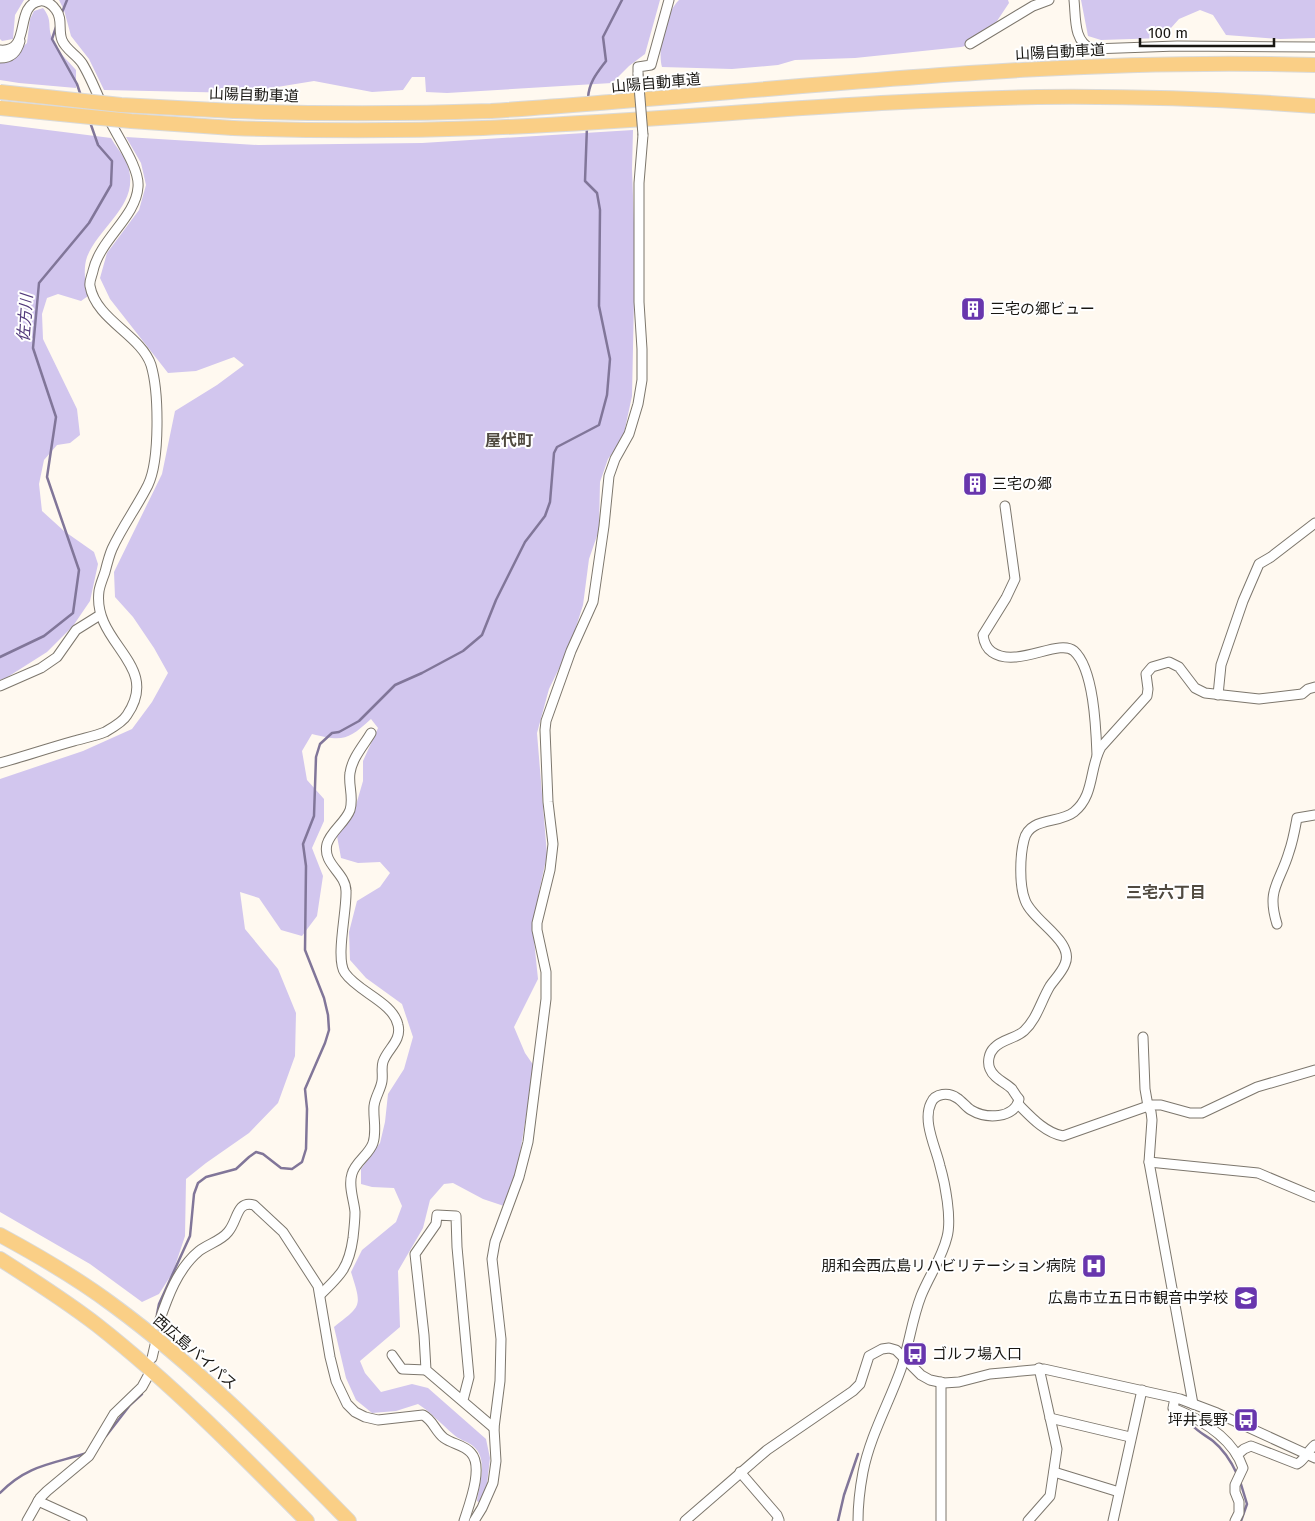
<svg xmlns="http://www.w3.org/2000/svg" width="1315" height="1521" viewBox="0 0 1315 1521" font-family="'Fira Sans','Noto Sans JP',sans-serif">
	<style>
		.green { fill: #d2c6ee }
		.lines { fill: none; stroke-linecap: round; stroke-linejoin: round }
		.stream { stroke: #817699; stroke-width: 2.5 }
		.minor-casing { stroke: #7d776d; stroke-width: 11 }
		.highway-casing { stroke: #dadad9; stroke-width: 16 }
		.minor { stroke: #fff; stroke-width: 9 }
		.highway { stroke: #facf86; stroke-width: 14 }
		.minor-bridge-casing { stroke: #7d776d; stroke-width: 11; stroke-linecap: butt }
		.highway-bridge-casing { stroke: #dadad9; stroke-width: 16; stroke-linecap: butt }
		.minor-bridge { stroke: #fff; stroke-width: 9 }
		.highway-bridge { stroke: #facf86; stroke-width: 14 }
		.labels { text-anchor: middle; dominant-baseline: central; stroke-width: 4; stroke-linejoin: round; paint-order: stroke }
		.street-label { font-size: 15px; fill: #191713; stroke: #fff }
		.poi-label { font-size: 15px; fill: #191713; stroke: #fff; text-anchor: start }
		.water-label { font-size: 16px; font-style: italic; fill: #523a7b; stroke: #fff }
		.neighbourhood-label { font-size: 16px; font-weight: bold; fill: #504a40; stroke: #fff }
	</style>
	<rect width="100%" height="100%" fill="#fff9f0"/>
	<!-- green -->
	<g class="green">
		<polygon points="0,0 24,0 15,15 13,39 2,41 0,39"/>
		<polygon points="59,0 660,0 645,54 629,66 612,83 447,93 426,92 425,77 412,77 403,90 372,92 314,81 241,93 104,90 89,59 71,36 64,10"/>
		<path d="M679 0H1008L1009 3 983 42 961 47 855 58 795 60 778 65 732 69 662 67C657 50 666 12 679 0Z"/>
		<polygon points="1081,0 1315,0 1315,38 1280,39 1226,35 1213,15 1200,10 1179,19 1162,38 1101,40 1088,36"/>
		<path d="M43 8C53 21 47 25 52 38 57 51 67 60 76 70V88L19 83 0 80V53L18 51 27 43 30 19 34 11Z"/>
		<path d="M0 124 111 138C115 146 122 153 126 161 144 203 100 224 87 257 83 268 85 285 88 296L81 301 58 294 47 298 42 314 43 339 77 409 80 435 70 443 57 445 44 460 39 484 42 511 64 531 94 552 98 564 90 601 73 626 47 652 6 678 0 680Z"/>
		<path d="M633 130 632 169 635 251 632 396 623 438 608 459 600 482 599 530 589 559 583 605 570 646 549 689 537 733 547 855 539 892 534 940 538 979 514 1027 525 1053 534 1066 517 1172 504 1206 483 1199 453 1183 444 1184 430 1200 423 1228 398 1271 400 1327 360 1361 365 1373 381 1392 412 1384 428 1388 486 1439 490 1458 486 1493 480 1503 477 1501C479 1484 489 1459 473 1446 467 1441 459 1440 453 1434 441 1424 432 1413 418 1404L396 1411 372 1413 356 1400 346 1378 334 1327C362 1305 362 1307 351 1272L362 1250 396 1222 402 1206 394 1188 372 1187 361 1184V1169L380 1143 385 1122 388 1094 404 1069 413 1037 402 1004 366 978 350 960 349 932 357 901 380 887 390 873 380 862 358 863 341 858 337 836 354 812 363 781V761L378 728 371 719C348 740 343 742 312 734L302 751 307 780 324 799V821L312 848 323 876 317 916 302 936 281 930 259 898 240 892 245 929 278 969 296 1013 295 1056 278 1103 249 1133 206 1163 186 1179 185 1236 173 1272 159 1294 142 1302 90 1264 0 1212V779L83 751 132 729 152 702 168 673 154 648 133 617 115 597 114 572 162 474 175 411 217 385 244 365 234 357 196 371 168 373 110 299 100 278 107 253 139 210 146 185 141 163 126 137 258 145 422 143Z"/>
	</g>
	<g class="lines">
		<!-- stream -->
		<g class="stream">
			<polyline points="61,15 67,0"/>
			<polyline points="56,27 52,39 77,84 81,96"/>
			<path d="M588 98C589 82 597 73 606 61L603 37 622 0"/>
			<polyline points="0,657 44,636 73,613 79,570 47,477 56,417 33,348 39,283 89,223 111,185 112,161 98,145 90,122"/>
			<polyline points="157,1314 159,1304 190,1236 194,1194 198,1183 206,1177 236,1169 249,1157 256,1152 263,1154 281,1168 292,1169 302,1162 306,1149 307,1109 305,1089 325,1043 329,1030 328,1015 324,998 305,950 306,866 303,844 314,816 316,757 320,744 332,733 339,732 359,721 395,685 422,673 463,651 482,635 496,600 525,542 545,516 550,502 554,453 557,447 599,425 607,395 610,359 599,306 600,210 597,193 585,181 587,126"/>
			<path d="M1191 1424C1198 1432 1205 1435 1213 1441 1224 1450 1231 1461 1237 1474"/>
			<polyline points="106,1436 130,1405 142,1394"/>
			<polyline points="1240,1481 1247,1504 1241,1521"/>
			<path d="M0 1493C27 1465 52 1464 87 1453"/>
			<polyline points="838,1521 844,1495 858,1454"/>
		</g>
		<defs>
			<g id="minor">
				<path d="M1074 0C1076 17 1073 42 1092 49L1177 46 1315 47"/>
				<polyline points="970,44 1033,6 1049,0"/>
				<path d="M0 50C33 53 13 5 40 1 46 0 53 5 56 10 63 19 58 30 62 40 66 50 76 54 82 63 90 76 96 91 102 105"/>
				<path d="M0 58C12 58 17 52 20 41"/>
				<polyline points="638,74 638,67 651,65 669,0"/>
				<path d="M1005 506 1015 579 1006 598 983 635C984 642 986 648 992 652 1016 669 1059 638 1074 651 1094 669 1096 729 1097 755"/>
				<polyline points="0,686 41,668 57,657 76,630 100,615"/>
				<polyline points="1218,695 1221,665 1243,601 1259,564 1271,557 1315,523"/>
				<path d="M0 763C25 756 49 748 74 741 84 738 95 736 105 732 112 728 123 722 127 715 162 664 92 644 99 591 100 585 103 578 105 572 107 564 109 556 112 549 122 527 137 507 148 485 160 460 159 392 151 365 141 335 96 320 90 286 89 281 92 276 93 271 100 239 136 217 138 187 140 168 116 135 108 117"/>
				<path d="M1277 924C1266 889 1280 883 1289 852 1293 841 1295 829 1297 818L1315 815"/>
				<polyline points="1143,1037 1145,1089 1148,1106 1151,1112 1152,1120 1149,1162 1193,1404"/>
				<path d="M1018 1104C1030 1116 1045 1133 1063 1136L1151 1105H1161L1190 1113H1202L1257 1087 1315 1070"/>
				<polyline points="1149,1162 1258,1173 1315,1197"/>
				<path d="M320 1295C341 1275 349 1267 353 1238 354 1229 355 1220 355 1212 354 1200 348 1186 352 1174 355 1162 369 1155 373 1143 377 1130 373 1119 374 1106 375 1097 381 1089 382 1081 383 1074 381 1068 383 1062 387 1049 402 1041 398 1025 393 1002 358 992 345 973 335 959 347 911 346 891 346 873 322 864 327 844 331 831 345 823 350 810 354 797 348 785 350 773 352 758 364 745 371 733"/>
				<path d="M158 1325C167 1299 177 1269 199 1251 208 1244 221 1241 228 1232 238 1221 236 1200 254 1205L283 1232 318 1286 330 1357 336 1381 347 1404 355 1412 365 1417 378 1420 423 1415C433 1420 435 1431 444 1438 452 1444 465 1445 471 1453 484 1467 469 1505 464 1521"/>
				<polyline points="392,1355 402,1369 426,1370"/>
				<polyline points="152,1358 155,1345"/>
				<path d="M1175 1398 1173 1408C1200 1419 1233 1438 1243 1468L1235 1485V1492L1239 1502V1513L1235 1521"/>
				<polyline points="463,1400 469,1377 457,1247 456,1216 437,1215 436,1224 415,1254 424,1335 426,1370 494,1428"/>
				<polyline points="1050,1418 1130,1437"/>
				<path d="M1237 1455 1244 1449 1251 1446 1297 1464C1305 1460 1308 1450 1315 1445"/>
				<polyline points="740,1472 777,1515 779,1520 777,1521"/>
				<polyline points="1054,1472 1119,1492"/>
				<polyline points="38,1501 82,1521"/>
				<polyline points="27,1521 40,1498 47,1491 89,1456 114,1414 142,1387 148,1376"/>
				<polyline points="474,1521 482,1508 493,1483 496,1461 494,1428 500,1381 501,1339 492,1259 495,1242 519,1177 528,1142 546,999 546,972 537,930 537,923 550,870 553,844 548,802 545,730 546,721 571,651 593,602 604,526 609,476 615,459 629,434 638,404 642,380 642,349 639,302 639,183 643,135"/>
				<polyline points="685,1521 767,1450 853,1391 860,1384 869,1356 882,1349 889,1348 896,1350 921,1375 930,1380 944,1383 959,1382 990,1374 1044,1369 1180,1399 1217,1413 1315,1458"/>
				<path d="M858 1521C858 1505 860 1488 863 1472 870 1436 889 1403 901 1369 909 1345 912 1319 921 1296 929 1276 942 1258 947 1237 952 1219 945 1183 940 1166 936 1148 922 1121 931 1103 935 1093 949 1092 957 1098 962 1101 966 1107 971 1110 986 1119 1015 1119 1019 1099 1016 1096 1014 1092 1012 1089 1005 1082 994 1079 990 1069 987 1062 989 1053 994 1048 1002 1039 1015 1039 1024 1031 1037 1019 1041 1001 1050 986 1055 979 1062 972 1065 964 1075 941 1032 921 1025 900 1019 885 1020 855 1024 840 1029 817 1059 824 1074 812 1095 795 1089 768 1101 747L1147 696 1148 689 1146 674 1152 667 1169 662 1179 667 1195 688 1205 693 1259 699 1302 694 1308 689 1315 687"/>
				<polyline points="941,1521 941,1382"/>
				<polyline points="1028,1521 1050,1496 1057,1449 1039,1368"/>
				<polyline points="1113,1521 1142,1390"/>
			</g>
			<g id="highway">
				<path d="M234 111C320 114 405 114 491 111 765 93 1040 56 1315 65"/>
				<path d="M233 128C316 131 400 131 483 128 668 121 852 100 1038 97 1130 96 1223 99 1315 106"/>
				<path d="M0 1235C39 1256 77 1278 113 1305 199 1368 274 1445 349 1521"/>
				<path d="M0 1259C33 1280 66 1301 97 1325 172 1384 240 1453 307 1521"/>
			</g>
		</defs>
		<!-- minor casing -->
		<use href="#minor" class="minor-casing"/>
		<!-- highway casing -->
		<use href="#highway" class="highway-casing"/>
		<!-- minor -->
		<use href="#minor" class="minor"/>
		<!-- highway -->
		<use href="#highway" class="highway"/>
		<defs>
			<polyline id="minor-bridge" points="638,74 643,135"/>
			<g id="highway-bridge">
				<polyline points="0,92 121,105 234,111"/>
				<polyline points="0,108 131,121 233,128"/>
			</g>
		</defs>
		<!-- minor-bridge casing -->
		<use href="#minor-bridge" class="minor-bridge-casing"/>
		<!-- highway-bridge casing -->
		<use href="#highway-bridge" class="highway-bridge-casing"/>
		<!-- minor-bridge -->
		<use href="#minor-bridge" class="minor-bridge"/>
		<!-- highway-bridge -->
		<use href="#highway-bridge" class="highway-bridge"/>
	</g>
	<!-- icons -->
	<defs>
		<symbol id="building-square" viewBox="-11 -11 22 22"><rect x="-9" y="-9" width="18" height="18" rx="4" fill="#6836ad" stroke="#fff"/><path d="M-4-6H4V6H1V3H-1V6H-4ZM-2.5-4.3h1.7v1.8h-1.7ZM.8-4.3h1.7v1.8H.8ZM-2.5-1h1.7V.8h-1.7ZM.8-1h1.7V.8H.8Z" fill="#fff"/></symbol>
		<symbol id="hospital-square" viewBox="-11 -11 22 22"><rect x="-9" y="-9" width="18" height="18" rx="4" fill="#6836ad" stroke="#fff"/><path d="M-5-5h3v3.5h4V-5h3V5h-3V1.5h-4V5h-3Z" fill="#fff"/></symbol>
		<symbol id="school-square" viewBox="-11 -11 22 22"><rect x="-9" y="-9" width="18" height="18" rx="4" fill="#6836ad" stroke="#fff"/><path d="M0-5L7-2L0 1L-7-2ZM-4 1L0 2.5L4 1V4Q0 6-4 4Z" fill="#fff"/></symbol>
		<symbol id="bus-square" viewBox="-11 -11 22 22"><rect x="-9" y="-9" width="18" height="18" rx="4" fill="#6836ad" stroke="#fff"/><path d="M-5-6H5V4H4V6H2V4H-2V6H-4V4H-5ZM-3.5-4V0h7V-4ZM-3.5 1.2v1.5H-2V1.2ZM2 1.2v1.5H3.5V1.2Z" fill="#fff"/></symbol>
	</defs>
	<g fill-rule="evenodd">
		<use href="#building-square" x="959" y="295" width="28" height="28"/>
		<use href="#building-square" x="961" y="470" width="28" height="28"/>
		<use href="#hospital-square" x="1080" y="1252" width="28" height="28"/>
		<use href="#school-square" x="1232" y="1284" width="28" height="28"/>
		<use href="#bus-square" x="901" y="1340" width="28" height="28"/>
		<use href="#bus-square" x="1232" y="1406" width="28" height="28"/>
	</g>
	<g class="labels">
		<!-- street labels -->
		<g class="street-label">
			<text transform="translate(1060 52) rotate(-3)">山陽自動車道</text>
			<text transform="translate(656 83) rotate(-5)">山陽自動車道</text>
			<text transform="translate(254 95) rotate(2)">山陽自動車道</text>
			<text transform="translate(195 1352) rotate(41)">西広島バイパス</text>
		</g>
		<!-- poi labels -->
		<g class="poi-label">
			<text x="990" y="309">三宅の郷ビュー</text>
			<text x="992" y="484">三宅の郷</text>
			<text x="1076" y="1266" text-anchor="end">朋和会西広島リハビリテーション病院</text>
			<text x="1228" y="1298" text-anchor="end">広島市立五日市観音中学校</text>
			<text x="932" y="1354">ゴルフ場入口</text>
			<text x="1228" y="1420" text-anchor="end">坪井長野</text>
		</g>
		<!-- water labels -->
		<g class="water-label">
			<text transform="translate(25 318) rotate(-86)">佐方川</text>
		</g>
		<!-- neighbourhood labels -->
		<g class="neighbourhood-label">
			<text x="509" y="440">屋代町</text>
			<text x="1166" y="892">三宅六丁目</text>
		</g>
	</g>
	<!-- scale -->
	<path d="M1140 38v8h134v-8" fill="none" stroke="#191713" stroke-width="2.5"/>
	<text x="1148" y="38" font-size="15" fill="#191713" stroke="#ffffff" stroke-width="4" paint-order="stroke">100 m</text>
</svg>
